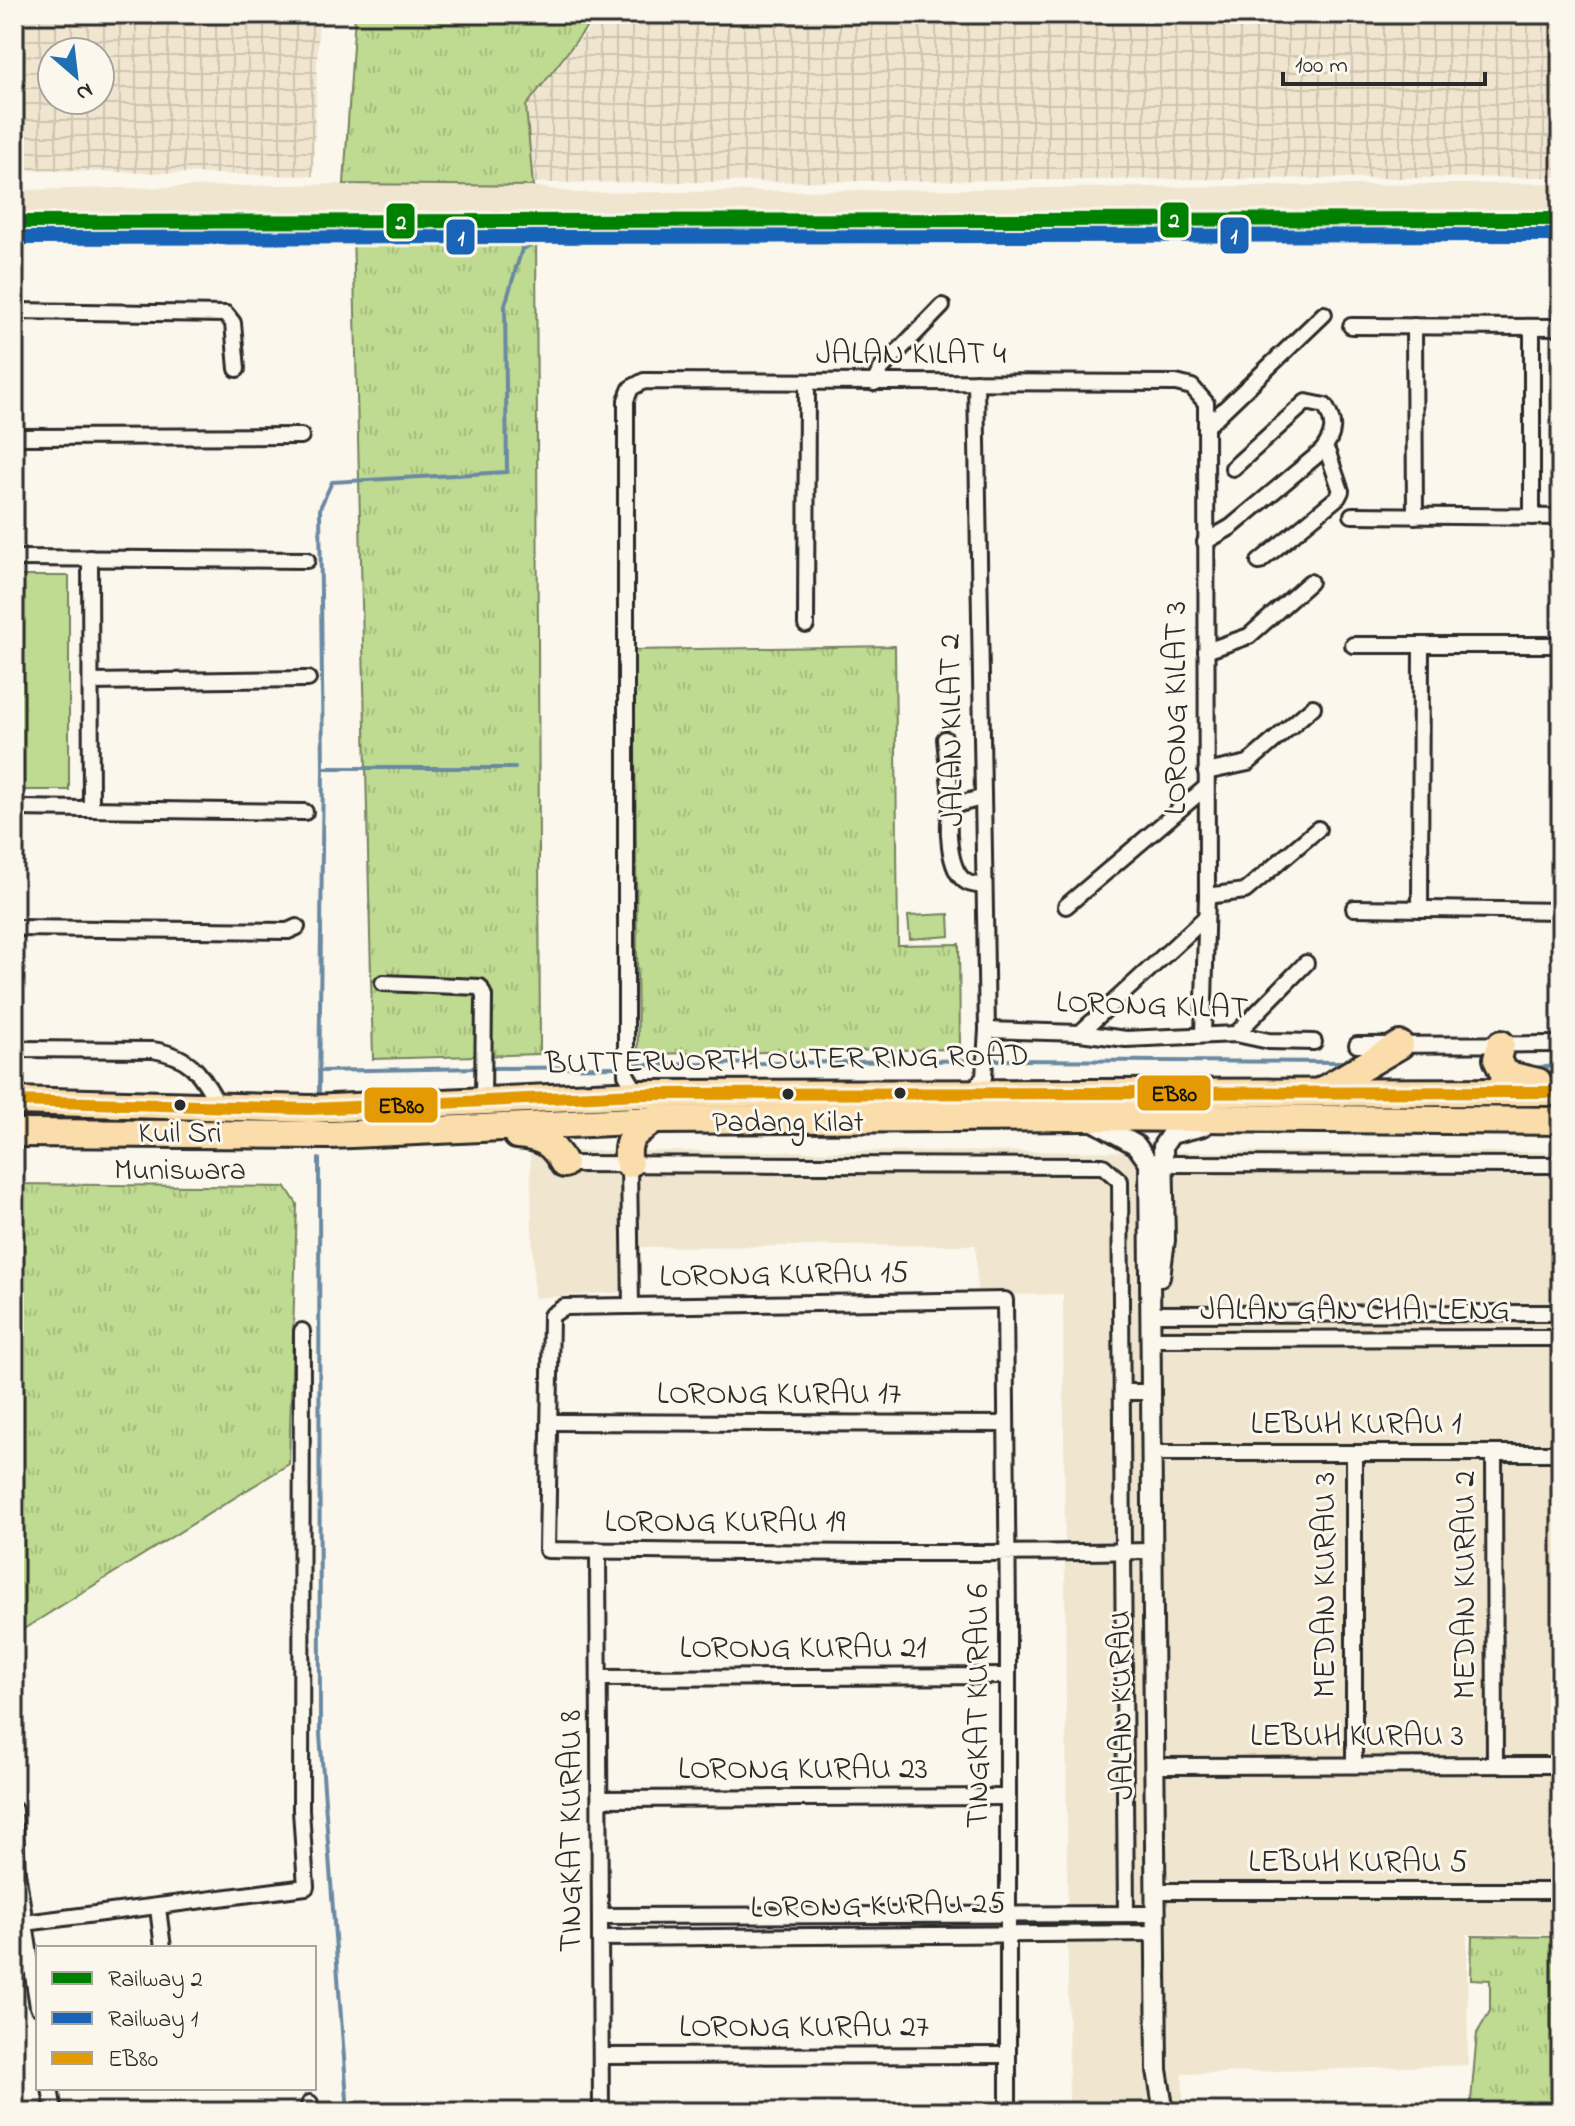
<svg xmlns="http://www.w3.org/2000/svg" width="1575" height="2126" viewBox="0 0 1575 2126" font-family="'Indie Flower',sans-serif">
	<style>
		.built { fill: #f0e5cf }
		.industrial { fill: url(#industrial-grid); fill-rule: evenodd }
		.grass { fill: url(#grass-tufts); stroke: #75825e; stroke-width: 2 }
		.park { fill: #bfda91; stroke: #75825e; stroke-width: 2 }
		.lines { fill: none; stroke-linecap: round; stroke-linejoin: round }
		.stream { stroke: #6b89a2; stroke-width: 4 }
		.minor-casing { stroke: #2b2b2b; stroke-width: 20 }
		.tertiary-casing { stroke: #2b2b2b; stroke-width: 24 }
		.motorway-casing { stroke: #2b2b2b; stroke-width: 32 }
		.minor { stroke: #fbf7ec; stroke-width: 14 }
		.tertiary { stroke: #fbf7ec; stroke-width: 18 }
		.motorway { stroke: #fbddab; stroke-width: 26 }
		.bus-1-casing { stroke: #fbf7ec; stroke-width: 18 }
		.bus-1 { stroke: #e39a04; stroke-width: 12 }
		.rail-1-casing { stroke: #fbf7ec; stroke-width: 20 }
		.rail-2-casing { stroke: #fbf7ec; stroke-width: 20 }
		.rail-1 { stroke: #008000; stroke-width: 14 }
		.rail-2 { stroke: #1964b7; stroke-width: 14 }
		.bus-dot { fill: #2b2b2b; stroke: #fbf7ec; stroke-width: 3 }
		.labels { text-anchor: middle; dominant-baseline: central; stroke-width: 6; stroke-linejoin: round; paint-order: stroke }
		.bus-label { font-size: 30px; fill: #2b2b2b; stroke: #fbf7ec }
		.street-label { font-size: 32px; fill: #2b2b2b; stroke: #fbf7ec }
		.line-badge { stroke: #fbf7ec; stroke-width: 3 }
		.badge-label { font-size: 22px; text-anchor: middle; font-weight: bold; fill: #fff }
		.pale-badge-label { font-size: 22px; text-anchor: middle; font-weight: bold; fill: #111 }
	</style>
	<defs>
		<pattern id="industrial-grid" width="8" height="8" patternUnits="userSpaceOnUse" patternTransform="scale(2)"><rect width="8" height="8" fill="#f0e5cf"/><path d="M0 4h8M4 0v8" fill="none" stroke="#cec5b2"/></pattern>
		<pattern id="grass-tufts" width="24" height="20" patternUnits="userSpaceOnUse" patternTransform="scale(2)"><rect width="24" height="20" fill="#bfda91"/><path d="M3 7l-1-3M5 7V3M7 7l1-3M15 17l-1-3M17 17v-4M19 17l1-3" fill="none" stroke="#a4bb7d"/></pattern>
	</defs>
	<rect width="100%" height="100%" fill="#fbf7ec"/>
	<filter id="ink" filterUnits="userSpaceOnUse"><feTurbulence type="fractalNoise" baseFrequency=".0125" numOctaves="2"/><feDisplacementMap in="SourceGraphic" scale="16" xChannelSelector="R" yChannelSelector="G"/><feConvolveMatrix kernelMatrix="1 2 1 2 8 2 1 2 1" color-interpolation-filters="sRGB"/></filter>
	<g filter="url(#ink)">
		<!-- built -->
		<g class="built">
			<polygon points="1561,183 1561,234 522,242 14,236 14,190 344,184 533,186 575,193"/>
			<polygon points="530,1151 1561,1152 1561,1934 1467,1934 1468,2065 1182,2074 1184,2112 1069,2112 1063,1294 977,1295 976,1245 638,1247 636,1291 534,1298"/>
		</g>
		<!-- industrial -->
		<g class="industrial">
			<path d="M14 14H319L313 176 14 170ZM52 52H100V100H52Z"/>
			<polygon points="601,14 1561,14 1561,177 531,183 526,106"/>
		</g>
		<!-- grass -->
		<g class="grass">
			<polygon points="355,14 597,14 526,106 533,186 344,184"/>
			<polygon points="353,229 536,231 540,1054 373,1059"/>
			<polygon points="895,646 898,945 959,944 960,1049 638,1054 634,650"/>
			<polygon points="14,1184 286,1187 297,1204 289,1464 14,1635"/>
			<polygon points="1472,1936 1561,1937 1561,2112 1470,2112 1477,2033 1490,2011 1490,1980 1471,1979"/>
		</g>
		<!-- park -->
		<g class="park">
			<rect x="14" y="576" width="55" height="214"/>
			<polygon points="949,914 950,936 910,939 908,916"/>
		</g>
		<g class="lines">
			<!-- stream -->
			<g class="stream">
				<polyline points="14,233 52,241 106,243 242,242 305,235 521,242 522,249"/>
				<polyline points="323,768 515,768"/>
				<polyline points="631,1065 995,1060 1344,1062"/>
				<polyline points="487,1068 622,1067"/>
				<polyline points="1528,1068 1561,1066"/>
				<polyline points="319,1071 478,1068"/>
				<polyline points="319,1092 323,768 320,508 332,482 507,472 505,305 522,249 563,234"/>
				<polyline points="319,1159 320,1734 348,2112"/>
			</g>
			<defs>
				<g id="minor">
					<polyline points="14,311 226,314 233,323 237,369"/>
					<polyline points="1351,326 1561,327"/>
					<polyline points="1414,326 1415,516"/>
					<polyline points="874,383 881,369 942,306"/>
					<polyline points="1206,427 1324,314"/>
					<polyline points="14,437 301,436"/>
					<polyline points="1352,515 1561,517"/>
					<polyline points="1532,517 1532,327"/>
					<path d="M1205 542 1231 527 1322 451C1334 435 1336 424 1325 406L1306 402 1233 468"/>
					<polyline points="14,558 307,560"/>
					<polyline points="90,558 91,809"/>
					<polyline points="1259,562 1338,497 1341,491 1328,453 1322,451"/>
					<polyline points="806,625 807,383"/>
					<polyline points="1353,645 1561,645"/>
					<polyline points="1206,651 1249,636 1310,582"/>
					<polyline points="91,682 308,679"/>
					<polyline points="945,739 952,806"/>
					<polyline points="1206,772 1248,763 1313,707"/>
					<path d="M981 798 952 806C946 824 948 869 965 881 970 885 977 885 984 886"/>
					<polyline points="14,808 305,812"/>
					<polyline points="1207,896 1245,891 1318,829"/>
					<polyline points="1066,906 1205,788"/>
					<polyline points="1354,908 1561,911"/>
					<polyline points="1420,909 1421,645"/>
					<polyline points="14,928 288,931 297,927"/>
					<polyline points="383,983 480,987 484,996 483,1102"/>
					<polyline points="987,1030 1080,1033 1126,1039 1236,1034 1269,1041 1314,1042"/>
					<polyline points="1080,1033 1206,917"/>
					<polyline points="1236,1034 1306,963"/>
					<polyline points="1357,1045 1561,1044"/>
					<path d="M14 1049 153 1050C194 1057 200 1074 220 1107"/>
					<polyline points="971,1092 984,1077 987,1030 976,382"/>
					<polyline points="638,1094 626,1074 626,400 631,388 644,381 1176,383 1192,387 1206,403 1207,896 1203,1035"/>
					<polyline points="564,1164 1103,1166 1120,1181 1126,1914"/>
					<polyline points="629,1164 631,1306"/>
					<polyline points="1162,1164 1561,1165"/>
					<polyline points="1150,1314 1561,1313"/>
					<polyline points="1150,1339 1561,1338"/>
					<polyline points="1122,1392 1150,1392"/>
					<polyline points="552,1422 1006,1424"/>
					<polyline points="1151,1453 1561,1453"/>
					<polyline points="1494,1453 1495,1765"/>
					<polyline points="598,1550 601,2112"/>
					<polyline points="599,1678 1007,1676"/>
					<polyline points="1354,1765 1354,1453"/>
					<polyline points="1154,1766 1561,1765"/>
					<polyline points="600,1799 1007,1797"/>
					<polyline points="14,1810 17,1872 38,2007"/>
					<polyline points="1155,1891 1561,1891"/>
					<polyline points="158,1908 163,1948"/>
					<polyline points="600,1916 1155,1914"/>
					<polyline points="25,1923 306,1887 301,1810 302,1331"/>
					<polyline points="600,1938 1155,1933"/>
					<polyline points="601,2056 1008,2055"/>
					<polyline points="50,2088 54,2112"/>
					<polyline points="307,2112 310,2103"/>
					<path d="M1008 2112V1616C1006 1510 1006 1405 1005 1300L564 1307 551 1316 547 1550C748 1552 950 1555 1152 1551"/>
				</g>
				<g id="tertiary">
					<polyline points="1090,1119 1136,1145 1149,1163 1157,2070 1164,2112"/>
					<polyline points="1160,1277 1165,1240 1163,1146 1171,1134 1203,1126"/>
				</g>
				<g id="motorway">
					<polyline points="1501,1044 1497,1059 1504,1074 1538,1082"/>
					<polyline points="1323,1090 1400,1045"/>
					<polyline points="14,1101 310,1109 638,1094 1561,1092"/>
					<polyline points="14,1133 330,1135 654,1120 1087,1117 1561,1121"/>
					<path d="M517 1135C542 1137 552 1142 564 1164"/>
					<path d="M629 1164C624 1139 634 1133 654 1120"/>
				</g>
			</defs>
			<!-- minor casing -->
			<use href="#minor" class="minor-casing"/>
			<!-- tertiary casing -->
			<use href="#tertiary" class="tertiary-casing"/>
			<!-- motorway casing -->
			<use href="#motorway" class="motorway-casing"/>
			<!-- minor -->
			<use href="#minor" class="minor"/>
			<!-- tertiary -->
			<use href="#tertiary" class="tertiary"/>
			<!-- motorway -->
			<use href="#motorway" class="motorway"/>
			<defs>
				<polyline id="bus-1" points="14,1101 310,1109 638,1094 1561,1092"/>
			</defs>
			<!-- bus-1 casing -->
			<use href="#bus-1" class="bus-1-casing"/>
			<!-- bus-1 -->
			<use href="#bus-1" class="bus-1"/>
			<defs>
				<polyline id="rail-1" points="14,222 1561,219"/>
				<polyline id="rail-2" points="14,238 1561,235"/>
			</defs>
			<!-- rail-1 casing -->
			<use href="#rail-1" class="rail-1-casing"/>
			<!-- rail-2 casing -->
			<use href="#rail-2" class="rail-2-casing"/>
			<!-- rail-1 -->
			<use href="#rail-1" class="rail-1"/>
			<!-- rail-2 -->
			<use href="#rail-2" class="rail-2"/>
		</g>
	</g>
	<!-- markers -->
	<g class="bus-dot">
		<circle cx="900" cy="1093" r="7"/>
		<circle cx="788" cy="1094" r="7"/>
		<circle cx="180" cy="1105" r="7"/>
	</g>
	<g class="labels">
		<!-- bus labels -->
		<g class="bus-label">
			<text x="788" y="1124">Padang Kilat</text>
			<text x="180" y="1135">Kuil Sri<tspan x="180" dy="37">Muniswara</tspan></text>
		</g>
		<!-- street labels -->
		<g class="street-label">
			<text x="911" y="355">JALAN KILAT 4</text>
			<text transform="translate(1177 708) rotate(-90)">LORONG KILAT 3</text>
			<text transform="translate(953 730) rotate(-91)">JALAN KILAT 2</text>
			<text transform="translate(1152 1007) rotate(2)">LORONG KILAT</text>
			<text transform="translate(787 1061) rotate(-1)">BUTTERWORTH OUTER RING ROAD</text>
			<text transform="translate(784 1276) rotate(-1)">LORONG KURAU 15</text>
			<text x="1355" y="1311">JALAN GAN CHAI LENG</text>
			<text x="779" y="1395">LORONG KURAU 17</text>
			<text x="1356" y="1425">LEBUH KURAU 1</text>
			<text x="725" y="1523">LORONG KURAU 19</text>
			<text transform="translate(1326 1585) rotate(-90)">MEDAN KURAU 3</text>
			<text transform="translate(1466 1585) rotate(-90)">MEDAN KURAU 2</text>
			<text x="803" y="1649">LORONG KURAU 21</text>
			<text transform="translate(1123 1705) rotate(-91)">JALAN KURAU</text>
			<text transform="translate(979 1706) rotate(-90)">TINGKAT KURAU 6</text>
			<text x="1357" y="1737">LEBUH KURAU 3</text>
			<text x="803" y="1770">LORONG KURAU 23</text>
			<text transform="translate(572 1831) rotate(-90)">TINGKAT KURAU 8</text>
			<text x="1358" y="1863">LEBUH KURAU 5</text>
			<text transform="translate(878 1907) rotate(-1)">LORONG KURAU 25</text>
			<text x="804" y="2028">LORONG KURAU 27</text>
		</g>
	</g>
	<g class="line-badge">
		<rect x="1159" y="201" width="31" height="38" rx="8" fill="#008000"/>
		<rect x="385" y="202" width="31" height="38" rx="8" fill="#008000"/>
		<rect x="1219" y="216" width="31" height="39" rx="8" fill="#1964b7"/>
		<rect x="445" y="218" width="31" height="38" rx="8" fill="#1964b7"/>
		<rect x="1136" y="1074" width="76" height="38" rx="8" fill="#e39a04"/>
		<rect x="363" y="1086" width="76" height="38" rx="8" fill="#e39a04"/>
	</g>
	<g class="badge-label">
		<text x="1174" y="227">2</text>
		<text x="401" y="229">2</text>
		<text x="1234" y="243">1</text>
		<text x="461" y="245">1</text>
	</g>
	<g class="pale-badge-label">
		<text x="1174" y="1101">EB80</text>
		<text x="401" y="1113">EB80</text>
	</g>
	<!-- margin -->
	<rect width="1575" height="2126" fill="none" stroke="#fbf7ec" stroke-width="48"/>
	<rect x="24" y="24" width="1527" height="2078" fill="none" stroke="#2b2b2b" stroke-width="3" filter="url(#ink)"/>
	<!-- legend -->
	<rect x="36" y="1946" width="280" height="144" fill="#fbf7ec" stroke="#a8a59f" stroke-width="2"/>
	<rect x="52" y="1972" width="40" height="12" fill="#008000" stroke="#a8a59f" stroke-width="2"/>
	<text x="108" y="1986" font-size="24" fill="#2b2b2b">Railway 2</text>
	<rect x="52" y="2012" width="40" height="12" fill="#1964b7" stroke="#a8a59f" stroke-width="2"/>
	<text x="108" y="2026" font-size="24" fill="#2b2b2b">Railway 1</text>
	<rect x="52" y="2052" width="40" height="12" fill="#e39a04" stroke="#a8a59f" stroke-width="2"/>
	<text x="108" y="2066" font-size="24" fill="#2b2b2b">EB80</text>
	<!-- north arrow -->
	<g transform="translate(76 76) rotate(152)"><circle r="38" fill="#fbf7ec" stroke="#a8a59f" stroke-width="2"/>
	<path d="M0-6L14 30L0 20L-14 30Z" fill="#1f6fb2"/>
	<text y="-12" font-size="22" font-weight="bold" text-anchor="middle" fill="#2b2b2b">N</text>
	</g>
	<!-- scale -->
	<path d="M1283 72v12h202v-12" fill="none" stroke="#2b2b2b" stroke-width="4"/>
	<text x="1295" y="72" font-size="24" fill="#2b2b2b" stroke="#fbf7ec" stroke-width="6" paint-order="stroke">100 m</text>
</svg>
